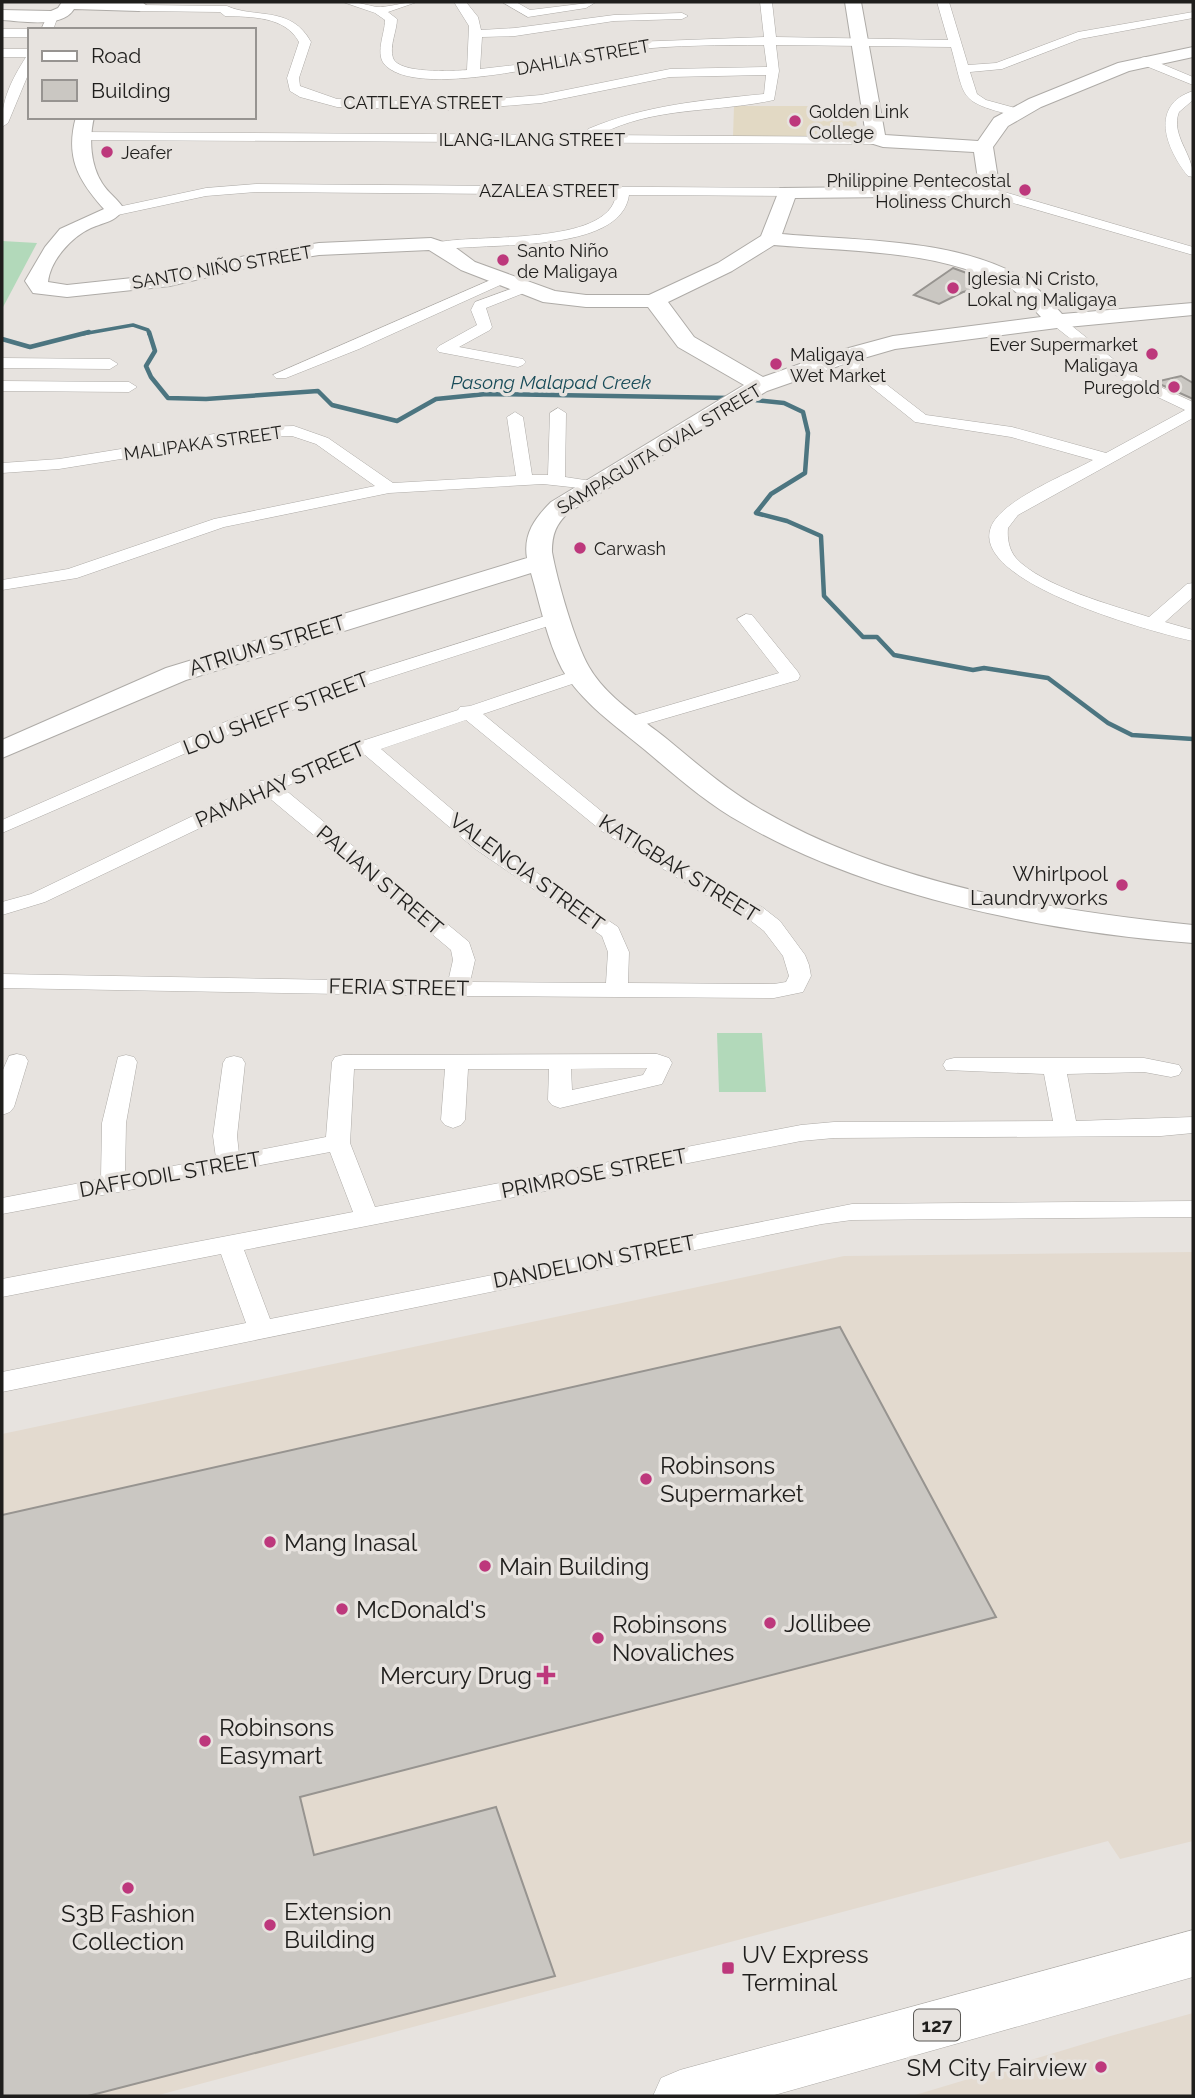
<svg xmlns="http://www.w3.org/2000/svg" width="1195" height="2098" viewBox="0 0 1195 2098" font-family="Raleway,sans-serif">
	<style>
		.built { fill: #e3dacf }
		.education { fill: #e2d9c4 }
		.green { fill: #b2d9ba }
		.lines { fill: none; stroke-linecap: round; stroke-linejoin: round }
		.stream-far1 { stroke: #4c7580; stroke-width: 3.5 }
		.stream { stroke: #4c7580; stroke-width: 4.5 }
		.building { fill: #cac7c2; stroke: #979490; stroke-width: 2 }
		.street-casing { stroke: #aeaba7; stroke-width: 1 }
		.secondary-casing { stroke: #aeaba7; stroke-width: 2 }
		.primary-casing { stroke: #aeaba7; stroke-width: 1 }
		.street { fill: #fff; fill-rule: evenodd }
		.secondary { fill: #fff; fill-rule: evenodd }
		.primary { fill: #fff; fill-rule: evenodd }
		.poi-dot { fill: #bd387c; stroke: #e7e3df; stroke-width: 2.5 }
		.labels { text-anchor: middle; dominant-baseline: central; stroke-width: 7; stroke-linejoin: round; paint-order: stroke }
		.far-street-label { font-size: 18px; fill: #1f1e1c; stroke: #e7e3df }
		.far-poi-label { font-size: 18px; fill: #1f1e1c; stroke: #e7e3df; text-anchor: start }
		.far-water-label { font-size: 19px; font-style: italic; fill: #194c59; stroke: #e7e3df }
		.shield { fill: #e7e3df; stroke: #5b5956; stroke-width: 2 }
		.shield-label { font-size: 19px; font-weight: bold; fill: #1f1e1c }
		.street-label { font-size: 21px; fill: #1f1e1c; stroke: #e7e3df }
		.poi-label { font-size: 21px; fill: #1f1e1c; stroke: #e7e3df; text-anchor: end }
		.near-poi-label { font-size: 24px; fill: #1f1e1c; stroke: #e7e3df; text-anchor: start }
	</style>
	<rect width="100%" height="100%" fill="#e7e3df"/>
	<!-- built -->
	<g class="built">
		<polygon points="1193,1252 1193,1841 1120,1859 1108,1841 155,2096 2,2096 2,1434 844,1256"/>
		<polygon points="1193,2013 1193,2096 912,2096 1107,2037"/>
	</g>
	<!-- education -->
	<polygon class="education" points="734,106 853,106 859,137 733,137"/>
	<!-- green -->
	<g class="green">
		<polygon points="2,241 37,243 2,309"/>
		<polygon points="717,1033 762,1033 766,1092 719,1092"/>
	</g>
	<g class="lines">
		<!-- stream-far1 -->
		<polyline class="stream-far1" points="82,334 133,325 148,330 149,334"/>
		<!-- stream -->
		<g class="stream">
			<polyline points="149,332 155,351 146,366 151,377 168,398 206,399 318,391 332,405 397,421 436,399 486,394 731,398"/>
			<polyline points="2,339 30,347 89,332"/>
			<polyline points="745,399 784,403 803,412 808,433 805,473 771,494 756,513 787,521 821,536 824,596 863,637 877,637 894,655 973,670 984,668 1048,678 1108,723 1132,735 1193,739"/>
		</g>
	</g>
	<!-- building -->
	<g class="building">
		<polygon points="953,268 997,284 963,292 939,304 914,295"/>
		<polygon points="1181,376 1193,383 1193,399 1155,382"/>
		<polygon points="840,1327 996,1617 300,1797 314,1855 496,1807 555,1976 88,2096 2,2096 2,1515"/>
	</g>
	<g class="lines">
		<defs>
			<g id="street">
				<path d="M343 2C356 1 365 5 377 7 385 8 405 2 417 2L388 12 397 19C397 31 389 46 393 58 399 74 452 71 467 70L469 26 454 2H466L478 17 481 30 515 28 614 15 682 13 688 16 682 19 614 21 515 36 482 37 480 69 524 64 634 42 764 37 760 2H772L776 37 948 40 937 2H949L968 65 996 63 1078 32 1193 12V18L1080 39 1002 69 970 72 977 94 986 100 1019 109 1021 112 1015 116C957 101 966 100 951 47L776 45 779 71 774 100C715 113 654 106 599 135L884 137 885 140 879 144 81 140 75 136 81 132 586 135 588 129C645 105 704 100 764 94L766 75 670 77 541 103 455 110 337 107 300 97 290 91 287 78 299 42C285 16 251 17 225 16L220 12 138 11 132 8 138 5 227 6C255 19 291 5 311 42L299 78 300 86 337 99 455 102 541 95 670 69 767 67 764 45C720 45 676 45 632 50 582 56 424 101 386 66 374 55 385 34 385 20L375 13Z"/>
				<polygon points="502,2 516,2 530,10 596,2 586,8 528,17"/>
				<polygon points="48,14 58,16 53,30 41,30"/>
				<polygon points="2,29 30,29 31,30 30,37 2,37"/>
				<path d="M2 49H30V70L8 123 2 127C1 100 12 79 26 57H2Z"/>
				<polygon points="1145,57 1193,77 1193,85 1141,64 1141,58"/>
				<path d="M1193 91V100L1179 112C1170 135 1194 155 1193 177L1188 176C1166 149 1149 105 1193 91Z"/>
				<path d="M256 184 787 188 794 192 787 196 629 195C621 255 484 242 439 250L432 246 434 243C475 233 608 247 616 195L256 192 206 196 113 216 106 212 113 208 206 188Z"/>
				<polygon points="987,187 1193,247 1193,255 982,194 982,188"/>
				<polygon points="502,275 509,279 507,282 359,349 286,378 276,378 273,375"/>
				<polygon points="524,284 529,285 531,288 529,291 486,308 492,327 490,330 459,347 523,359 526,362 523,365 518,367 439,352 436,349 439,346 477,325 471,310 475,302"/>
				<path d="M1057 317 1062 318 1132 374 1193 402V418L1018 515 1008 528C1007 538 1009 550 1016 558 1041 586 1114 606 1149 617L1187 584 1193 583V597L1165 622 1193 630V641C1156 633 969 583 991 527 1001 500 1068 474 1093 460L1011 437 915 422 834 357 837 354H847L926 415 1012 427 1106 453 1185 410 1122 380 1052 324 1050 321Z"/>
				<polygon points="2,358 110,359 118,364 110,369 2,368"/>
				<polygon points="2,381 129,382 137,387 129,392 2,391"/>
				<polygon points="558,408 566,413 565,477 598,482 600,486 598,490 543,484 389,493 224,527 77,578 2,590 2,580 68,569 214,519 375,486 316,444 292,436 257,437 59,469 2,473 2,463 59,459 257,427 294,426 328,438 393,483 516,476 507,417 515,412 523,417 532,475 548,475 550,413"/>
				<polygon points="558,612 567,617 564,621 331,696 246,727 2,833 2,820 232,719 317,688"/>
				<polygon points="746,614 752,615 798,672 800,676 798,680 636,727 622,727 619,723 622,719 779,673 737,619"/>
				<path d="M580 669 589 675 587 679 483 714 617 824 723 889 762 907 780 921 805 955 809 965 811 976 803 992 774 998 457 996 2 988V974L448 982 453 960 451 950 267 796 45 902 2 915V902L31 894 257 785 260 781 269 780 359 742 458 710 460 707 470 706ZM466 720 603 832 709 897 746 917 764 931 783 956 789 976 786 982 774 984 628 983 629 952 618 927 488 840 381 749ZM365 755 474 848 602 936 608 952 606 983 470 982 475 960 469 942 283 788 320 770Z"/>
				<polygon points="17,1054 25,1056 28,1061 14,1107 10,1112 2,1115 2,1072 9,1056"/>
				<path d="M657 1054 669 1058 672 1063 662 1084 560 1108 552 1105 548 1100 549 1069H468L465 1120 461 1125 453 1128 445 1125 441 1120 445 1069H354L350 1143 375 1207 801 1125 834 1122 1053 1121 1044 1074 946 1070 943 1065 946 1060 954 1058H1144L1179 1065 1182 1070 1179 1075 1171 1077 1144 1072 1067 1074 1076 1121 1193 1117V1133L1161 1136 834 1138 801 1141 244 1250 270 1319 852 1204 1193 1201V1217L852 1220 822 1224 2 1392V1372L246 1323 221 1254 2 1297V1279L353 1212 330 1152 2 1214V1198L101 1179 102 1123 118 1057 126 1055 134 1057 137 1062 126 1123 125 1175 216 1158 213 1136 223 1063 226 1058 234 1056 242 1058 245 1063 237 1136 239 1154 326 1137 332 1062 335 1057 343 1055ZM647 1068 643 1075 572 1090 571 1069Z"/>
			</g>
			<g id="secondary">
				<path d="M62 2H142L147 6 139 11 74 9C62 29 22 21 2 20V10L51 11 58 8Z"/>
				<path d="M845 2H861L885 135 978 141 994 118 1029 99 1118 63 1193 47V57L1129 71 1041 107 1008 126 993 147 999 185 992 196 795 198 782 234C857 241 956 238 1023 278 1038 287 1050 301 1062 314L1193 303V315L1057 328 895 349 850 362 767 391 569 512C556 524 552 534 552 552 557 580 575 643 589 667 606 697 641 718 667 739 697 764 726 789 760 809 886 883 1050 911 1193 925V943C1049 933 867 896 742 823 706 803 676 776 645 750 616 726 581 702 562 669 547 640 540 604 531 573L186 680 2 758V740L166 668 527 558C523 534 535 518 551 502L744 385 678 347 648 307H586L543 302 461 270 429 250 319 255 262 264 170 286 67 297 33 293 25 281 45 247 60 229 104 209C78 180 65 157 76 117H94C89 138 90 164 102 183 108 193 118 199 124 209 115 222 105 222 91 228 71 237 50 261 48 282L67 285 170 274 262 252 319 243 431 238 452 245 475 262 555 291 586 295H649L718 263 761 236 780 188 979 186 974 152 883 147 867 142ZM774 245C850 252 935 249 1005 285 1019 292 1030 305 1041 317L893 336 834 352 763 377 694 337 668 302 732 271Z"/>
			</g>
			<polygon id="primary" points="1193,1930 1193,1977 771,2096 653,2096 661,2078 680,2070"/>
		</defs>
		<!-- street casing -->
		<use href="#street" class="street-casing"/>
		<!-- secondary casing -->
		<use href="#secondary" class="secondary-casing"/>
		<!-- primary casing -->
		<use href="#primary" class="primary-casing"/>
		<!-- street -->
		<use href="#street" class="street"/>
		<!-- secondary -->
		<use href="#secondary" class="secondary"/>
		<!-- primary -->
		<use href="#primary" class="primary"/>
	</g>
	<!-- markers -->
	<g class="poi-dot">
		<circle cx="795" cy="121" r="7"/>
		<circle cx="107" cy="152" r="7"/>
		<circle cx="1025" cy="190" r="7"/>
		<circle cx="503" cy="260" r="7"/>
		<circle cx="953" cy="288" r="7"/>
		<circle cx="1152" cy="354" r="7"/>
		<circle cx="776" cy="364" r="7"/>
		<circle cx="1174" cy="387" r="7"/>
		<circle cx="580" cy="548" r="7"/>
		<circle cx="1122" cy="885" r="7"/>
		<circle cx="646" cy="1479" r="7"/>
		<circle cx="270" cy="1542" r="7"/>
		<circle cx="485" cy="1566" r="7"/>
		<circle cx="342" cy="1609" r="7"/>
		<circle cx="770" cy="1623" r="7"/>
		<circle cx="598" cy="1638" r="7"/>
		<path d="M542.5 1664.5h7v7h7v7h-7v7h-7v-7h-7v-7h7z"/>
		<circle cx="205" cy="1741" r="7"/>
		<circle cx="128" cy="1888" r="7"/>
		<circle cx="270" cy="1925" r="7"/>
		<rect x="721" y="1961" width="14" height="14" rx="3.5"/>
		<circle cx="1101" cy="2067" r="7"/>
	</g>
	<g class="labels">
		<!-- far-street labels -->
		<g class="far-street-label">
			<text transform="translate(583 57) rotate(-10)">DAHLIA STREET</text>
			<text x="423" y="102">CATTLEYA STREET</text>
			<text x="532" y="139">ILANG-ILANG STREET</text>
			<text x="549" y="190">AZALEA STREET</text>
			<text transform="translate(222 267) rotate(-10)">SANTO NIÑO STREET</text>
			<text transform="translate(203 443) rotate(-8)">MALIPAKA STREET</text>
			<text transform="translate(659 449) rotate(-31)">SAMPAGUITA OVAL STREET</text>
		</g>
		<!-- far-poi labels -->
		<g class="far-poi-label">
			<text x="809" y="111">Golden Link<tspan x="809" dy="21">College</tspan></text>
			<text x="121" y="152">Jeafer</text>
			<text x="1011" y="180" text-anchor="end">Philippine Pentecostal<tspan x="1011" dy="21">Holiness Church</tspan></text>
			<text x="517" y="250">Santo Niño<tspan x="517" dy="21">de Maligaya</tspan></text>
			<text x="967" y="278">Iglesia Ni Cristo,<tspan x="967" dy="21">Lokal ng Maligaya</tspan></text>
			<text x="1138" y="344" text-anchor="end">Ever Supermarket<tspan x="1138" dy="21">Maligaya</tspan></text>
			<text x="790" y="354">Maligaya<tspan x="790" dy="21">Wet Market</tspan></text>
			<text x="1160" y="387" text-anchor="end">Puregold</text>
			<text x="594" y="548">Carwash</text>
		</g>
		<!-- far-water labels -->
		<g class="far-water-label">
			<text x="551" y="382">Pasong Malapad Creek</text>
		</g>
		<!-- shield labels -->
		<rect class="shield" x="914" y="2009.5" width="46" height="31" rx="5"/>
		<g class="shield-label">
			<text x="937" y="2025">127</text>
		</g>
		<!-- street labels -->
		<g class="street-label">
			<text transform="translate(267 645) rotate(-17)">ATRIUM STREET</text>
			<text transform="translate(276 713) rotate(-21)">LOU SHEFF STREET</text>
			<text transform="translate(280 784) rotate(-24)">PAMAHAY STREET</text>
			<text transform="translate(679 868) rotate(32)">KATIGBAK STREET</text>
			<text transform="translate(527 872) rotate(36)">VALENCIA STREET</text>
			<text transform="translate(380 880) rotate(40)">PALIAN STREET</text>
			<text transform="translate(399 987) rotate(1)">FERIA STREET</text>
			<text transform="translate(594 1173) rotate(-11)">PRIMROSE STREET</text>
			<text transform="translate(170 1174) rotate(-10)">DAFFODIL STREET</text>
			<text transform="translate(594 1261) rotate(-11)">DANDELION STREET</text>
		</g>
		<!-- poi labels -->
		<g class="poi-label">
			<text x="1108" y="873">Whirlpool<tspan x="1108" dy="24">Laundryworks</tspan></text>
		</g>
		<!-- near-poi labels -->
		<g class="near-poi-label">
			<text x="660" y="1465">Robinsons<tspan x="660" dy="28">Supermarket</tspan></text>
			<text x="284" y="1542">Mang Inasal</text>
			<text x="499" y="1566">Main Building</text>
			<text x="356" y="1609">McDonald's</text>
			<text x="784" y="1623">Jollibee</text>
			<text x="612" y="1624">Robinsons<tspan x="612" dy="28">Novaliches</tspan></text>
			<text x="532" y="1675" text-anchor="end">Mercury Drug</text>
			<text x="219" y="1727">Robinsons<tspan x="219" dy="28">Easymart</tspan></text>
			<text x="284" y="1911">Extension<tspan x="284" dy="28">Building</tspan></text>
			<text x="128" y="1913" text-anchor="middle">S3B Fashion<tspan x="128" dy="28">Collection</tspan></text>
			<text x="742" y="1954">UV Express<tspan x="742" dy="28">Terminal</tspan></text>
			<text x="1087" y="2067" text-anchor="end">SM City Fairview</text>
		</g>
	</g>
	<!-- border -->
	<rect width="1195" height="2098" fill="none" stroke="#1f1e1c" stroke-width="7"/>
	<!-- legend -->
	<rect x="28" y="28" width="228" height="91" fill="#e7e3df" stroke="#979491" stroke-width="2"/>
	<rect x="42" y="51" width="35" height="10" fill="#ffffff" stroke="#979491" stroke-width="2"/>
	<text x="91" y="63" font-size="21" fill="#1f1e1c">Road</text>
	<rect x="42" y="80" width="35" height="21" fill="#cac7c2" stroke="#979491" stroke-width="2"/>
	<text x="91" y="98" font-size="21" fill="#1f1e1c">Building</text>
</svg>
